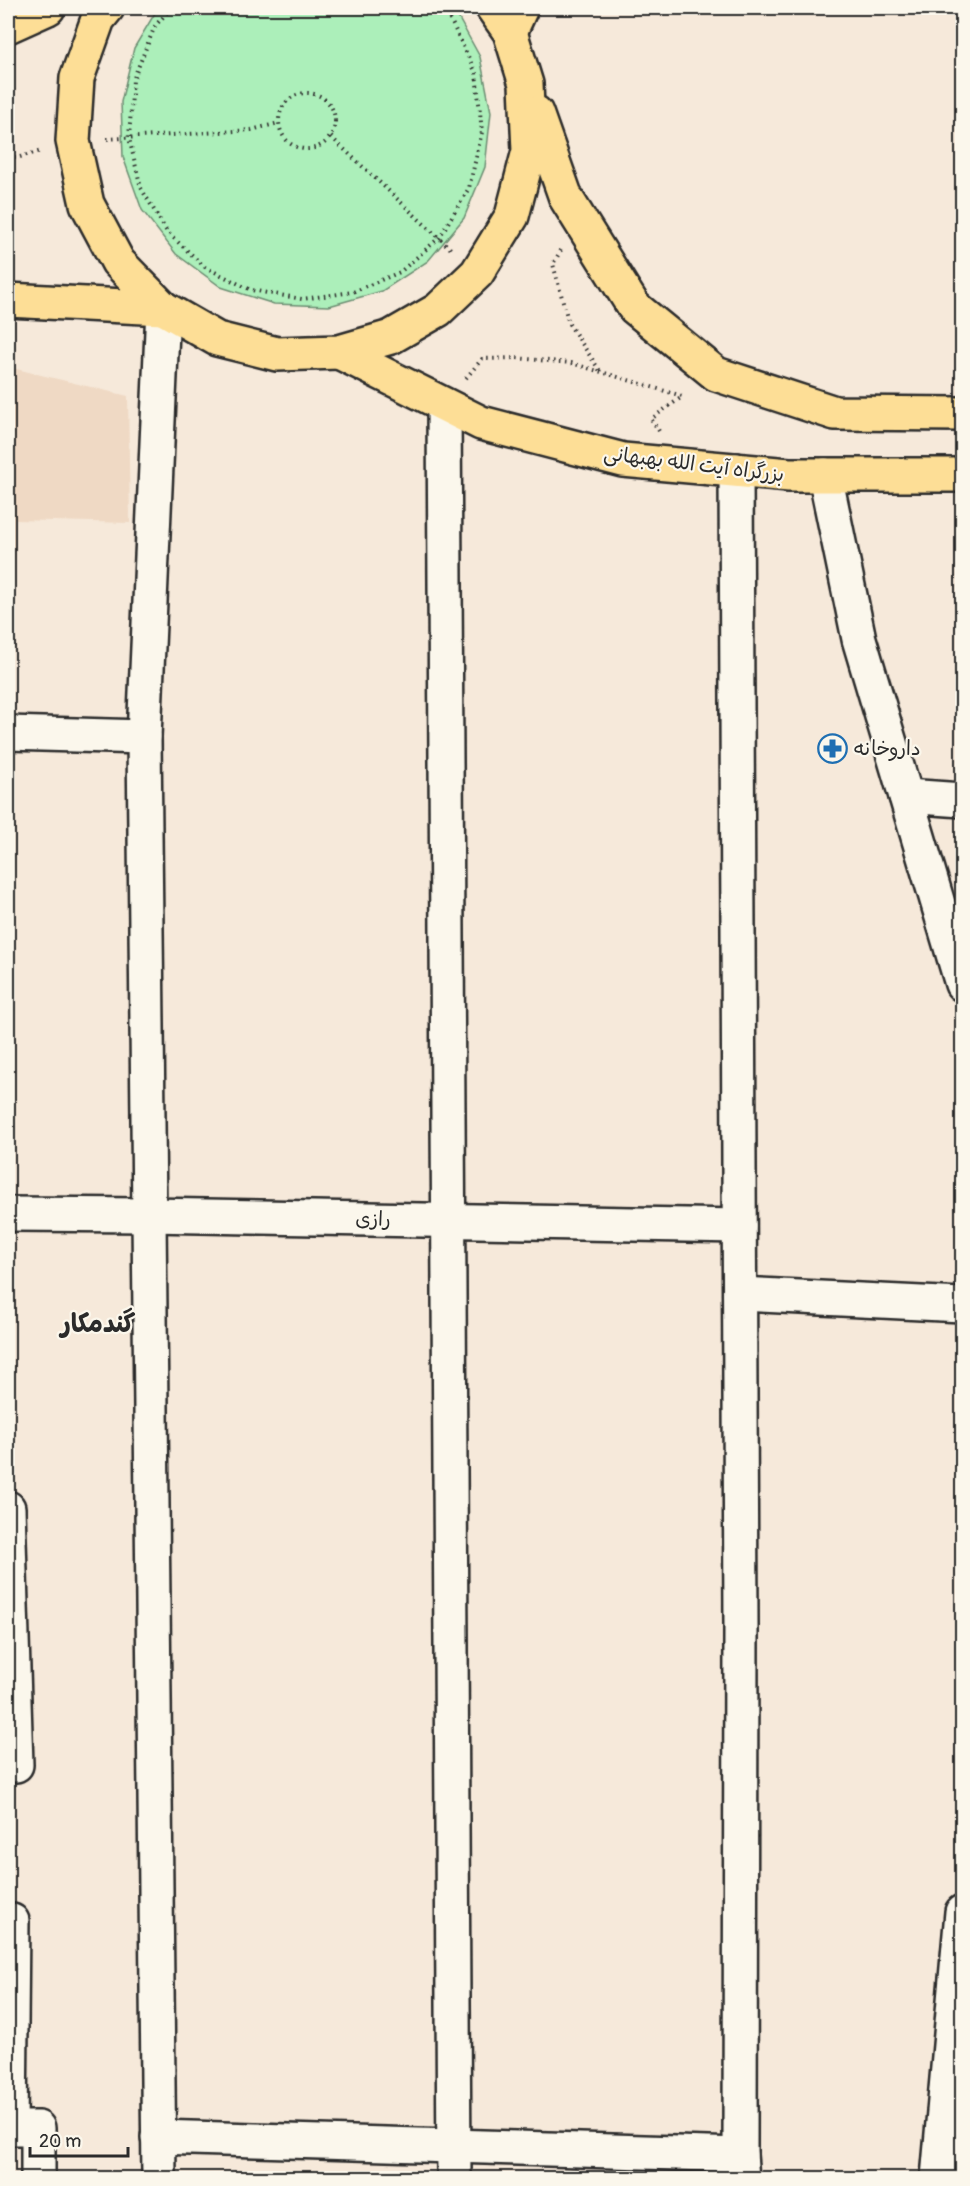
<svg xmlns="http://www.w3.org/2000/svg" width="970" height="2186" viewBox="0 0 970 2186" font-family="Pangolin,'Playpen Sans Arabic',sans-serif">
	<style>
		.built { fill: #efd9c4 }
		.green { fill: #acefba; stroke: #6c8d72; stroke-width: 1.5 }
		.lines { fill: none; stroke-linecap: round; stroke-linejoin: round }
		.minor-casing { stroke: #2b2b2b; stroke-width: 38 }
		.major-casing { stroke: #2b2b2b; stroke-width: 38 }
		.highway-casing { stroke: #2b2b2b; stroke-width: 38 }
		.path { stroke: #2b2b2b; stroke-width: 4; stroke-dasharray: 1.5 4.5; stroke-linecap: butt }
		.minor { stroke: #fbf7ec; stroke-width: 33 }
		.major { stroke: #fdde96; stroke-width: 33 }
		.highway { stroke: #fdde96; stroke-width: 33 }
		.labels { text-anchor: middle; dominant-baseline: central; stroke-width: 4.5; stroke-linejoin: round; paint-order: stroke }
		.street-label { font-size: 20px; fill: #2b2b2b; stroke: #fbf7ec }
		.poi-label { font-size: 20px; fill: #2b2b2b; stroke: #fbf7ec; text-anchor: start }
		.district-label { font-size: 26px; font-weight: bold; fill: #2b2b2b; stroke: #fbf7ec }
	</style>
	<rect width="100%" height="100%" fill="#f6e9da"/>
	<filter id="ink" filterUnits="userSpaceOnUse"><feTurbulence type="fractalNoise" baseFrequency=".0167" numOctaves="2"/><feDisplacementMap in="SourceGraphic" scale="12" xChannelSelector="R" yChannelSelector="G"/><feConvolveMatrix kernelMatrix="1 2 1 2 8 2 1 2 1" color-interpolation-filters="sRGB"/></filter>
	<g filter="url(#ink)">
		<!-- built -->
		<polygon class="built" points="8,367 128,396 130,523 15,520 14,575 8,575"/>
		<!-- green -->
		<polygon class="green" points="158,8 453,8 480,57 491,112 485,167 464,218 428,261 382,291 329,306 274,304 221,287 176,254 142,210 123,157 121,102 134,48"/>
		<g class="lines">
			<defs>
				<g id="minor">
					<polyline points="444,405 454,2178"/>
					<polyline points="736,470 741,1625 740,2155"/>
					<polyline points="825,475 859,639 962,984"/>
					<polyline points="8,733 144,737 163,308"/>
					<polyline points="144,737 159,2178"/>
					<polyline points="906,796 962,800"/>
					<polyline points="8,1214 149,1215 739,1226"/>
					<polyline points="740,1294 962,1305"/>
					<polyline points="8,1508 16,1765"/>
					<polyline points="8,1920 12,1921 10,2128"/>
					<polyline points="8,2128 38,2128 38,2178"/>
					<polyline points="158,2137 740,2155 742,2178"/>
					<polyline points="938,2178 962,1912"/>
				</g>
				<polyline id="major" points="510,32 521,8"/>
				<g id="highway">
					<polyline points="107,8 98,19 77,78 73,141 87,204 118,262 163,308 217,339 277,354 339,352 391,337 438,310 477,273 512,216 529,151 526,84 510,32 493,8"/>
					<polyline points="8,26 48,8"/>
					<polyline points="536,113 566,198 634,307 716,374 835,413 962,414"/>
					<polyline points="8,300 163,308"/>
					<polyline points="339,352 481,423 623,460 789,475 962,475"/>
				</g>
			</defs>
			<!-- minor casing -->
			<use href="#minor" class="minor-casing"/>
			<!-- major casing -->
			<use href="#major" class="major-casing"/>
			<!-- highway casing -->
			<use href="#highway" class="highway-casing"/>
			<!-- path -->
			<g class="path">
				<polyline points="171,8 155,26 133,80 129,138 141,188 167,232 205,267 251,290 302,299 353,292 400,272 439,238 469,188 482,132 476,73 451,21 439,8"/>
				<circle cx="307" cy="121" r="28"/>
				<polyline points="331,137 453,251"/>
				<polyline points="107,139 251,130 279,123"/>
				<polyline points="8,157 20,157 41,151"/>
				<polyline points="561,250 553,264 569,324 600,371"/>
				<polyline points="466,378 482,359 516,358 571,363 682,396"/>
				<polyline points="659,431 651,419 682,397"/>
			</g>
			<!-- minor -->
			<use href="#minor" class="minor"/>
			<!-- major -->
			<use href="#major" class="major"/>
			<!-- highway -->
			<use href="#highway" class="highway"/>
		</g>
	</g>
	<!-- icons -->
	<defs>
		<symbol id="pharmacy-ring" viewBox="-11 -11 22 22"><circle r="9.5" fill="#fbf7ec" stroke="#1f6fb2" stroke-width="1.5"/><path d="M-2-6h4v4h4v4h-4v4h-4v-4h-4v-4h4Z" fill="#1f6fb2"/></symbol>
	</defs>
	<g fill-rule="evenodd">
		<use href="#pharmacy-ring" x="816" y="732" width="33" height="33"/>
	</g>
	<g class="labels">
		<!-- street labels -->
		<g class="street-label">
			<text transform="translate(694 464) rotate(7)">بزرگراه آیت الله بهبهانی</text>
			<text transform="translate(373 1219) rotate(1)">رازی</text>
		</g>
		<!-- poi labels -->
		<g class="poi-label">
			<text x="854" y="748">داروخانه</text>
		</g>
		<!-- district labels -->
		<g class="district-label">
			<text x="98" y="1324">گندمکار</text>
		</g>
	</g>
	<!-- margin -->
	<rect width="970" height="2186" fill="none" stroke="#fbf7ec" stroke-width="30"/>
	<rect x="15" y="15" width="940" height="2156" fill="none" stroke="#2b2b2b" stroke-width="2" filter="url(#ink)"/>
	<!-- scale -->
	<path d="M30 2147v9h98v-9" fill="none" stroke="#2b2b2b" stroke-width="3"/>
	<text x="39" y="2147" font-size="18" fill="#2b2b2b" stroke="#fbf7ec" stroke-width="4.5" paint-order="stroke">20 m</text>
</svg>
